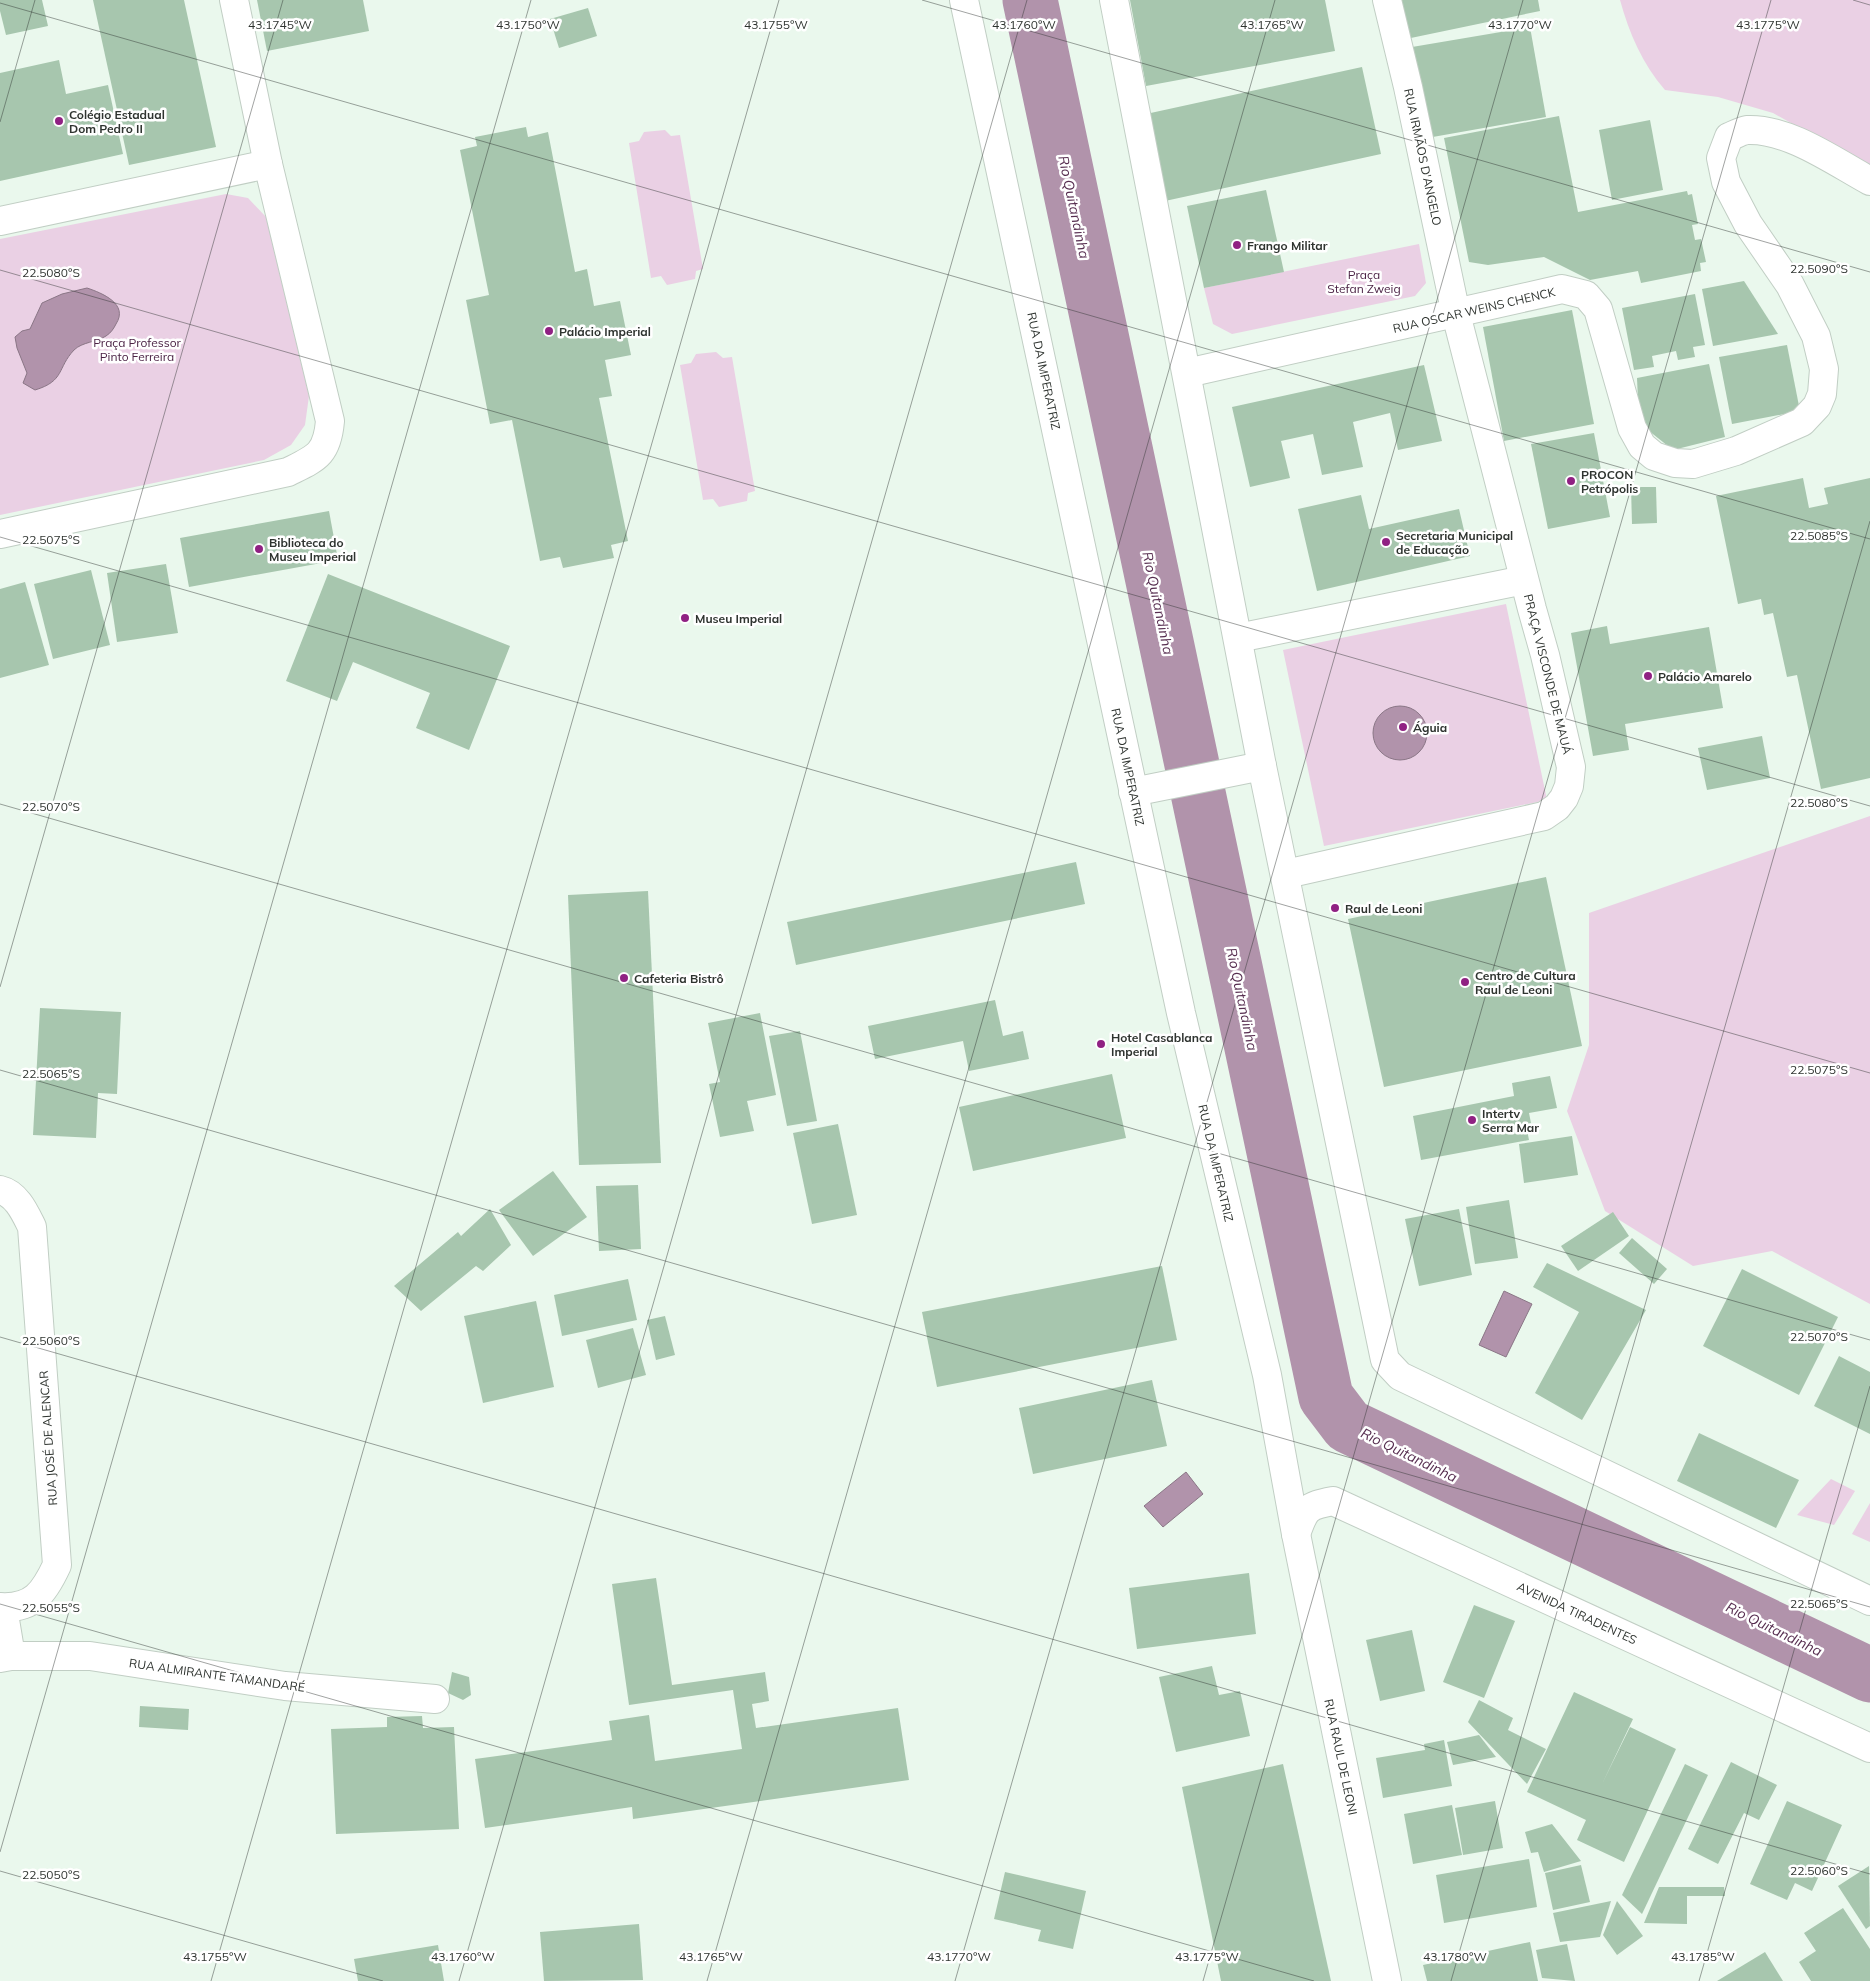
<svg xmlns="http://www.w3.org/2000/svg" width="1870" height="1981" viewBox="0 0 1870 1981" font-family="Mulish,sans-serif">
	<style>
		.green { fill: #ead0e4 }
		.water { fill: #b193ab; stroke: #8a7686 }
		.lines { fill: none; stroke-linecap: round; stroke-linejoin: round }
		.river { stroke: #b193ab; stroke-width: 55 }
		.building { fill: #a7c6ae }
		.minor-casing { stroke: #c1cec4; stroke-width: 30 }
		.secondary-casing { stroke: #c1cec4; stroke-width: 30 }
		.minor { stroke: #fff; stroke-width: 28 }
		.secondary { stroke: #fff; stroke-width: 28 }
		.ticks { fill: none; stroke: #2f3430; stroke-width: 1; stroke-opacity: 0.45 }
		.poi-dot { fill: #902183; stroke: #fff; stroke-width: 2 }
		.labels { text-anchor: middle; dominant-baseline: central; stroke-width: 5; stroke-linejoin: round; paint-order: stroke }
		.poi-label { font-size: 12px; font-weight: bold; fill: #2f3430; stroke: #fff; text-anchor: start }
		.street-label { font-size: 12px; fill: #2f3430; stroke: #fff }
		.park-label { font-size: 12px; fill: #4b2345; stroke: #fff }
		.water-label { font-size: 14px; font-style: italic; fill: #572e50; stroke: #fff }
		.ticks-label { font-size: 12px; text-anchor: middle; fill: #2f3430; stroke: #fff; stroke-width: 5; stroke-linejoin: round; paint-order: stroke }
	</style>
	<rect width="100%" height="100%" fill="#eaf8ed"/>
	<!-- green -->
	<g class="green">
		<path d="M1620 0H1870V167L1773 113 1718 97 1665 90C1643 65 1629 33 1620 0Z"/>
		<polygon points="665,130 671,136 680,135 703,269 696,271 695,279 667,285 661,276 651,278 629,143 639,141 644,132"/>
		<polygon points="226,194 248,198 266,217 309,396 305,425 291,445 264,460 0,515 0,239"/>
		<polygon points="1419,244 1426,283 1415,296 1232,334 1213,324 1204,288"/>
		<polygon points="716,352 723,358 732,357 755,491 748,493 747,501 719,507 713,499 703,500 680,365 691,363 696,354"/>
		<polygon points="1506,604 1547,800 1324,846 1283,650"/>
		<polygon points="1870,816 1870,1304 1772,1251 1693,1266 1605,1211 1567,1111 1589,1045 1589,913"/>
		<polygon points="1831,1479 1855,1491 1834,1525 1797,1515"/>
		<polygon points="1870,1503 1870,1542 1852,1534"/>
	</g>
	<!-- water -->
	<g class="water">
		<path d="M87 288C102 293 129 304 116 324 114 328 111 333 106 336 97 342 82 342 74 350 57 368 65 381 35 390L23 383 27 373 17 348 15 337 22 331 30 329 42 303 62 294Z"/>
		<circle cx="1400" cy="733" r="27"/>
		<polygon points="1504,1291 1532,1304 1506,1357 1479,1345"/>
		<polygon points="1186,1472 1203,1494 1163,1527 1144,1506"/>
	</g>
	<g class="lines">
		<!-- river -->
		<polyline class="river" points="1030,0 1326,1397 1348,1426 1870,1675"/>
	</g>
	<!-- building -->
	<g class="building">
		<polygon points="0,0 42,0 48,26 6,35 0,11"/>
		<polygon points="93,0 184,0 216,147 129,165"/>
		<polygon points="257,0 363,0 369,31 267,51"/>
		<polygon points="1130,0 1325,0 1335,51 1146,86"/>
		<polygon points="1398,0 1538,0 1540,11 1406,39"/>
		<polygon points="588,8 597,36 559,48 550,19"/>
		<polygon points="1530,27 1546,117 1427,138 1412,47"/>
		<polygon points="59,60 66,94 108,85 123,154 0,181 0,73"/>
		<polygon points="1362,67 1381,154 1165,201 1146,114"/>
		<polygon points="1559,116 1578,212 1687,191 1688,195 1692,194 1698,224 1692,225 1695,240 1701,239 1706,262 1700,263 1701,271 1641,283 1638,271 1590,280 1544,257 1488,265 1469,262 1444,138"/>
		<polygon points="1650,120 1663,190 1612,200 1599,130"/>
		<polygon points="526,127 528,137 548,132 575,272 587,269 594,306 620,301 631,355 605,360 612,396 599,398 628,541 611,545 614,558 563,568 560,557 540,561 512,420 490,424 466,300 489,295 460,150 477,146 475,137"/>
		<polygon points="1266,190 1284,272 1204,288 1187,206"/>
		<polygon points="1744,281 1778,334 1713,346 1702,289"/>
		<polygon points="1695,294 1705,345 1693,347 1695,357 1678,360 1676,351 1652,356 1654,367 1634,370 1622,308"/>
		<polygon points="1572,310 1594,424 1504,441 1483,327"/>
		<polygon points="1787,345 1800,411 1732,424 1719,357"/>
		<polygon points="1709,364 1725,437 1673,450 1639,423 1637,378"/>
		<polygon points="1424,365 1442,441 1398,450 1390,413 1353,422 1363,467 1322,475 1313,434 1281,441 1290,478 1250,487 1232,407"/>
		<polygon points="1594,433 1610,517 1548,529 1531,444"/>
		<polygon points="1803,478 1809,508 1828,504 1824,488 1870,478 1870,778 1821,789 1797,675 1787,677 1773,613 1764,615 1761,599 1738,604 1716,496"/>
		<polygon points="1631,487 1656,487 1657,523 1632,524"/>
		<polygon points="1361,495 1369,529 1459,509 1470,556 1317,591 1298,509"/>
		<polygon points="329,511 338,560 189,587 180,538"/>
		<polygon points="166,564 178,633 117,642 107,573"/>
		<polygon points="91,570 110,645 53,659 34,584"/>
		<polygon points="328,574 510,646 469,750 416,728 430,693 353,662 337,701 286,681"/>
		<polygon points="25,582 49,665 0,678 0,589"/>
		<polygon points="1607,626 1610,644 1709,627 1723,708 1625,724 1629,750 1593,756 1571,633"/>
		<polygon points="1762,736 1770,778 1707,790 1698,748"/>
		<polygon points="1076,862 1085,904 796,965 787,922"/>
		<polygon points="1546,877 1582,1046 1384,1087 1348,919"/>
		<polygon points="648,891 661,1163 579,1165 568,895"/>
		<polygon points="995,1000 1003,1036 1023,1031 1029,1059 969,1071 963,1041 875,1059 868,1026"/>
		<polygon points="40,1008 121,1012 117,1094 98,1093 96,1138 33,1135"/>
		<polygon points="760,1013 776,1095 747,1101 754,1131 720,1137 709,1084 720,1082 708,1023"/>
		<polygon points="800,1031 817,1121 787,1126 769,1036"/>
		<polygon points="1112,1074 1126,1138 973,1171 959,1107"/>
		<polygon points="1550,1076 1557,1108 1529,1113 1531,1123 1526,1125 1529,1140 1421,1160 1413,1116 1514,1096 1512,1083"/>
		<polygon points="838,1124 857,1215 812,1224 793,1133"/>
		<polygon points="1572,1136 1578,1175 1524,1183 1519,1144"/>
		<polygon points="553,1171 587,1217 533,1256 499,1210"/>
		<polygon points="638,1185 641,1249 599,1251 596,1186"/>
		<polygon points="1509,1200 1518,1258 1475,1264 1466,1207"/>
		<polygon points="490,1209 511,1245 483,1271 476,1266 421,1311 394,1286 458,1232 461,1236"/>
		<polygon points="1459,1209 1472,1275 1419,1286 1405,1219"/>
		<polygon points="1613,1212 1629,1236 1578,1271 1561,1246"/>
		<polygon points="1632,1238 1667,1269 1654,1284 1619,1253"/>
		<polygon points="1547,1263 1646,1310 1582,1420 1535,1393 1579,1312 1533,1287"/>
		<polygon points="1162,1266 1177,1340 937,1387 922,1312"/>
		<polygon points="1742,1269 1838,1317 1799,1395 1703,1346"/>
		<polygon points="628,1279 637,1320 562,1336 554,1295"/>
		<polygon points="536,1301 554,1387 483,1403 464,1316"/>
		<polygon points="665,1316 675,1355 656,1360 647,1320"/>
		<polygon points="633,1328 646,1375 598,1388 586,1340"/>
		<polygon points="1839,1356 1870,1372 1870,1434 1814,1406"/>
		<polygon points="1152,1380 1167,1446 1033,1474 1019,1408"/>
		<polygon points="1699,1433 1799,1480 1776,1528 1677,1481"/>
		<polygon points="1249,1573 1256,1634 1137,1649 1129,1588"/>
		<polygon points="656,1578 672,1685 765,1672 769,1701 752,1704 756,1728 898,1708 909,1780 633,1819 632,1807 485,1828 475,1759 612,1740 609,1721 649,1715 655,1761 742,1749 733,1690 629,1705 612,1584"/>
		<polygon points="1474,1605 1515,1621 1484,1698 1443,1682"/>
		<polygon points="1412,1630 1425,1691 1380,1701 1366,1640"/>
		<polygon points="1212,1666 1219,1695 1240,1691 1250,1736 1176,1752 1159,1677"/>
		<polygon points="452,1672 469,1677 471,1695 463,1700 448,1693"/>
		<polygon points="1574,1692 1633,1719 1602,1784 1630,1727 1676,1749 1624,1862 1577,1840 1586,1820 1527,1792"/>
		<polygon points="1479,1700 1513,1718 1508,1730 1546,1749 1527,1784 1468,1722"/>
		<polygon points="140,1706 189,1709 188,1730 139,1727"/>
		<polygon points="422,1716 423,1728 454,1727 459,1829 336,1834 331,1729 387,1727 387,1717"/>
		<polygon points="1479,1735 1496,1757 1453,1765 1447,1742"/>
		<polygon points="1444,1740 1452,1786 1383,1798 1376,1758 1425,1750 1424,1744"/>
		<polygon points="1731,1762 1777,1785 1759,1820 1744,1813 1718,1864 1688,1849"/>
		<polygon points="1283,1764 1331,1981 1221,1981 1182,1787"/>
		<polygon points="1685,1764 1708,1775 1642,1914 1622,1895"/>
		<polygon points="1495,1801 1503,1848 1463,1855 1455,1808"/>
		<polygon points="1787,1801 1842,1825 1812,1891 1795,1883 1787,1900 1750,1884"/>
		<polygon points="1452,1805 1462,1855 1413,1864 1404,1814"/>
		<polygon points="1552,1824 1581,1861 1544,1872 1538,1852 1531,1853 1525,1832"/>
		<polygon points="1529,1859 1537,1907 1444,1923 1436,1875"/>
		<polygon points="1581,1865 1590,1902 1553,1910 1545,1873"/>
		<polygon points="1869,1866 1870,1926 1866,1929 1838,1886"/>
		<polygon points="1005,1872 1086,1891 1073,1949 1038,1941 1041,1930 994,1919"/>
		<polygon points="1659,1887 1724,1887 1725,1896 1687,1896 1687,1924 1644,1923"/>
		<polygon points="1611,1901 1600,1937 1560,1942 1553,1913"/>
		<polygon points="1617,1901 1643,1936 1617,1955 1603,1935"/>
		<polygon points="1843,1908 1870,1949 1870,1981 1811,1981 1799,1962 1816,1951 1804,1933"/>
		<polygon points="639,1924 643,1980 544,1981 540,1932"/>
		<polygon points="1530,1942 1538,1981 1427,1981 1423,1965"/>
		<polygon points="1567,1944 1575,1981 1542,1978 1536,1950"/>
		<polygon points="438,1945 444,1981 358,1981 354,1959"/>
		<polygon points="1765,1952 1783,1981 1717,1981"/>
	</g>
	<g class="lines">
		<defs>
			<g id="minor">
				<polyline points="0,221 268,164"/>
				<path d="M1187 373 1562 289 1586 295 1598 309 1632 428 1642 446 1654 456 1675 463 1693 464 1736 451 1802 422 1817 406 1822 394 1824 369 1816 336 1790 285 1748 224 1726 182 1721 158 1729 137C1734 135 1741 131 1747 130 1788 128 1835 162 1870 181"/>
				<path d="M0 534 288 472C316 458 327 455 330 421L268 164 234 0"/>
				<polyline points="1238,638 1524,580"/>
				<polyline points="1286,874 1544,816 1557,807 1564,798 1569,786 1571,767 1545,655 1532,609 1456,314 1408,87 1387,0"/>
				<path d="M0 1190C17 1194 25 1213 32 1227L57 1565C44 1593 33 1609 0 1607"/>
				<path d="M1296 1534C1305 1509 1306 1506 1333 1501L1870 1748"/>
				<polyline points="3,1608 11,1656"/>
				<polyline points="0,1658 11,1656 90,1656 285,1686 435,1699"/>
			</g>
			<g id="secondary">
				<polyline points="964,0 1181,1013 1267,1375 1296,1534 1387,1981"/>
				<polyline points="1114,0 1262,766 1385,1360 1400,1376 1870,1601"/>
				<polyline points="1133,792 1262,766"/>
			</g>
		</defs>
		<!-- minor casing -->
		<use href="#minor" class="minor-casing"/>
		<!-- secondary casing -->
		<use href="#secondary" class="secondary-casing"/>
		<!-- minor -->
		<use href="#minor" class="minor"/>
		<!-- secondary -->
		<use href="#secondary" class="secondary"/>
	</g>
	<!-- ticks -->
	<path class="ticks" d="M922 0 1870 272M1853 0 1870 5M0 3 1870 539M0 122 35 0M0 270 1870 806M0 537 1870 1073M0 804 1870 1340M0 987 283 0M0 1070 1870 1607M0 1337 1870 1874M0 1604 1314 1981M0 1852 531 0M0 1871 383 1981M211 1981 779 0M459 1981 1027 0M707 1981 1275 0M955 1981 1523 0M1203 1981 1771 0M1451 1981 1870 521M1699 1981 1870 1386"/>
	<!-- markers -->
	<g class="poi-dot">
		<circle cx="59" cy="121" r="5"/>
		<circle cx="1237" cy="245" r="5"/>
		<circle cx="549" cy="331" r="5"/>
		<circle cx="1571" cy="481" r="5"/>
		<circle cx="1386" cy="542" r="5"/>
		<circle cx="259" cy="549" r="5"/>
		<circle cx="685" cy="618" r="5"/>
		<circle cx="1648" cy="676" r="5"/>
		<circle cx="1403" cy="727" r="5"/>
		<circle cx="1335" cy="908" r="5"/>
		<circle cx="624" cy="978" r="5"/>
		<circle cx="1465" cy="982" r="5"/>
		<circle cx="1101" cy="1044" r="5"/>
		<circle cx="1472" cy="1120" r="5"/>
	</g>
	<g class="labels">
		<!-- poi labels -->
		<g class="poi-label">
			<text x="69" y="114">Colégio Estadual<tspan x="69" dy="14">Dom Pedro II</tspan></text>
			<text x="1247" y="245">Frango Militar</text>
			<text x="559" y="331">Palácio Imperial</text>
			<text x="1581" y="474">PROCON<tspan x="1581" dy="14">Petrópolis</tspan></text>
			<text x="1396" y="535">Secretaria Municipal<tspan x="1396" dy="14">de Educação</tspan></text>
			<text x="269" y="542">Biblioteca do<tspan x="269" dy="14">Museu Imperial</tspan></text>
			<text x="695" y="618">Museu Imperial</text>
			<text x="1658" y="676">Palácio Amarelo</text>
			<text x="1413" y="727">Águia</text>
			<text x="1345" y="908">Raul de Leoni</text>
			<text x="1475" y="975">Centro de Cultura<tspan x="1475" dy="14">Raul de Leoni</tspan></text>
			<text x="634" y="978">Cafeteria Bistrô</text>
			<text x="1111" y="1037">Hotel Casablanca<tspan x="1111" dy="14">Imperial</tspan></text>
			<text x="1482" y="1113">Intertv<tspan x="1482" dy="14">Serra Mar</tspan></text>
		</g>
		<!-- street labels -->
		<g class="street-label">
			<text transform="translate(1423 157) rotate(78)">RUA IRMÃOS D'ANGELO</text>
			<text transform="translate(1474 310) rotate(-13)">RUA OSCAR WEINS CHENCK</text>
			<text transform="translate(1044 371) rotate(78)">RUA DA IMPERATRIZ</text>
			<text transform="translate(1548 674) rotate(76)">PRAÇA VISCONDE DE MAUÁ</text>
			<text transform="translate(1128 767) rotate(78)">RUA DA IMPERATRIZ</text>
			<text transform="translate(1216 1163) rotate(77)">RUA DA IMPERATRIZ</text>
			<text transform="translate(48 1438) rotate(-94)">RUA JOSÉ DE ALENCAR</text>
			<text transform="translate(1577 1613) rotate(25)">AVENIDA TIRADENTES</text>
			<text transform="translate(217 1675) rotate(8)">RUA ALMIRANTE TAMANDARÉ</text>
			<text transform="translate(1341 1757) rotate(78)">RUA RAUL DE LEONI</text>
		</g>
		<!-- park labels -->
		<g class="park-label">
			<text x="1364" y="274">Praça<tspan x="1364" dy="14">Stefan Zweig</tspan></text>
			<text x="137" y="342">Praça Professor<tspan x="137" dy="14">Pinto Ferreira</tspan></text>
		</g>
		<!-- water labels -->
		<g class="water-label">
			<text transform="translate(1074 207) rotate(78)">Rio Quitandinha</text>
			<text transform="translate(1158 603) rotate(78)">Rio Quitandinha</text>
			<text transform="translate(1242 999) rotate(78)">Rio Quitandinha</text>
			<text transform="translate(1409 1455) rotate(26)">Rio Quitandinha</text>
			<text transform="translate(1774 1629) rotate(26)">Rio Quitandinha</text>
		</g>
	</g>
	<g class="ticks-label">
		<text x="280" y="29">43.1745°W</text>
		<text x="528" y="29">43.1750°W</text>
		<text x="776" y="29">43.1755°W</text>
		<text x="1024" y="29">43.1760°W</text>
		<text x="1272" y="29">43.1765°W</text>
		<text x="1520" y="29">43.1770°W</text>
		<text x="1768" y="29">43.1775°W</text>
		<text x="1819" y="273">22.5090°S</text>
		<text x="51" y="277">22.5080°S</text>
		<text x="1819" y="540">22.5085°S</text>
		<text x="51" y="544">22.5075°S</text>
		<text x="1819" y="807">22.5080°S</text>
		<text x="51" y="811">22.5070°S</text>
		<text x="1819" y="1074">22.5075°S</text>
		<text x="51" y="1078">22.5065°S</text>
		<text x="1819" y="1341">22.5070°S</text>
		<text x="51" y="1345">22.5060°S</text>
		<text x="1819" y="1608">22.5065°S</text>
		<text x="51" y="1612">22.5055°S</text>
		<text x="1819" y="1875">22.5060°S</text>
		<text x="51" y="1879">22.5050°S</text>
		<text x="215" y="1961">43.1755°W</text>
		<text x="463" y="1961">43.1760°W</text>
		<text x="711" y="1961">43.1765°W</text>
		<text x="959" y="1961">43.1770°W</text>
		<text x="1207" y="1961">43.1775°W</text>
		<text x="1455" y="1961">43.1780°W</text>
		<text x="1703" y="1961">43.1785°W</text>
	</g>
</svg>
